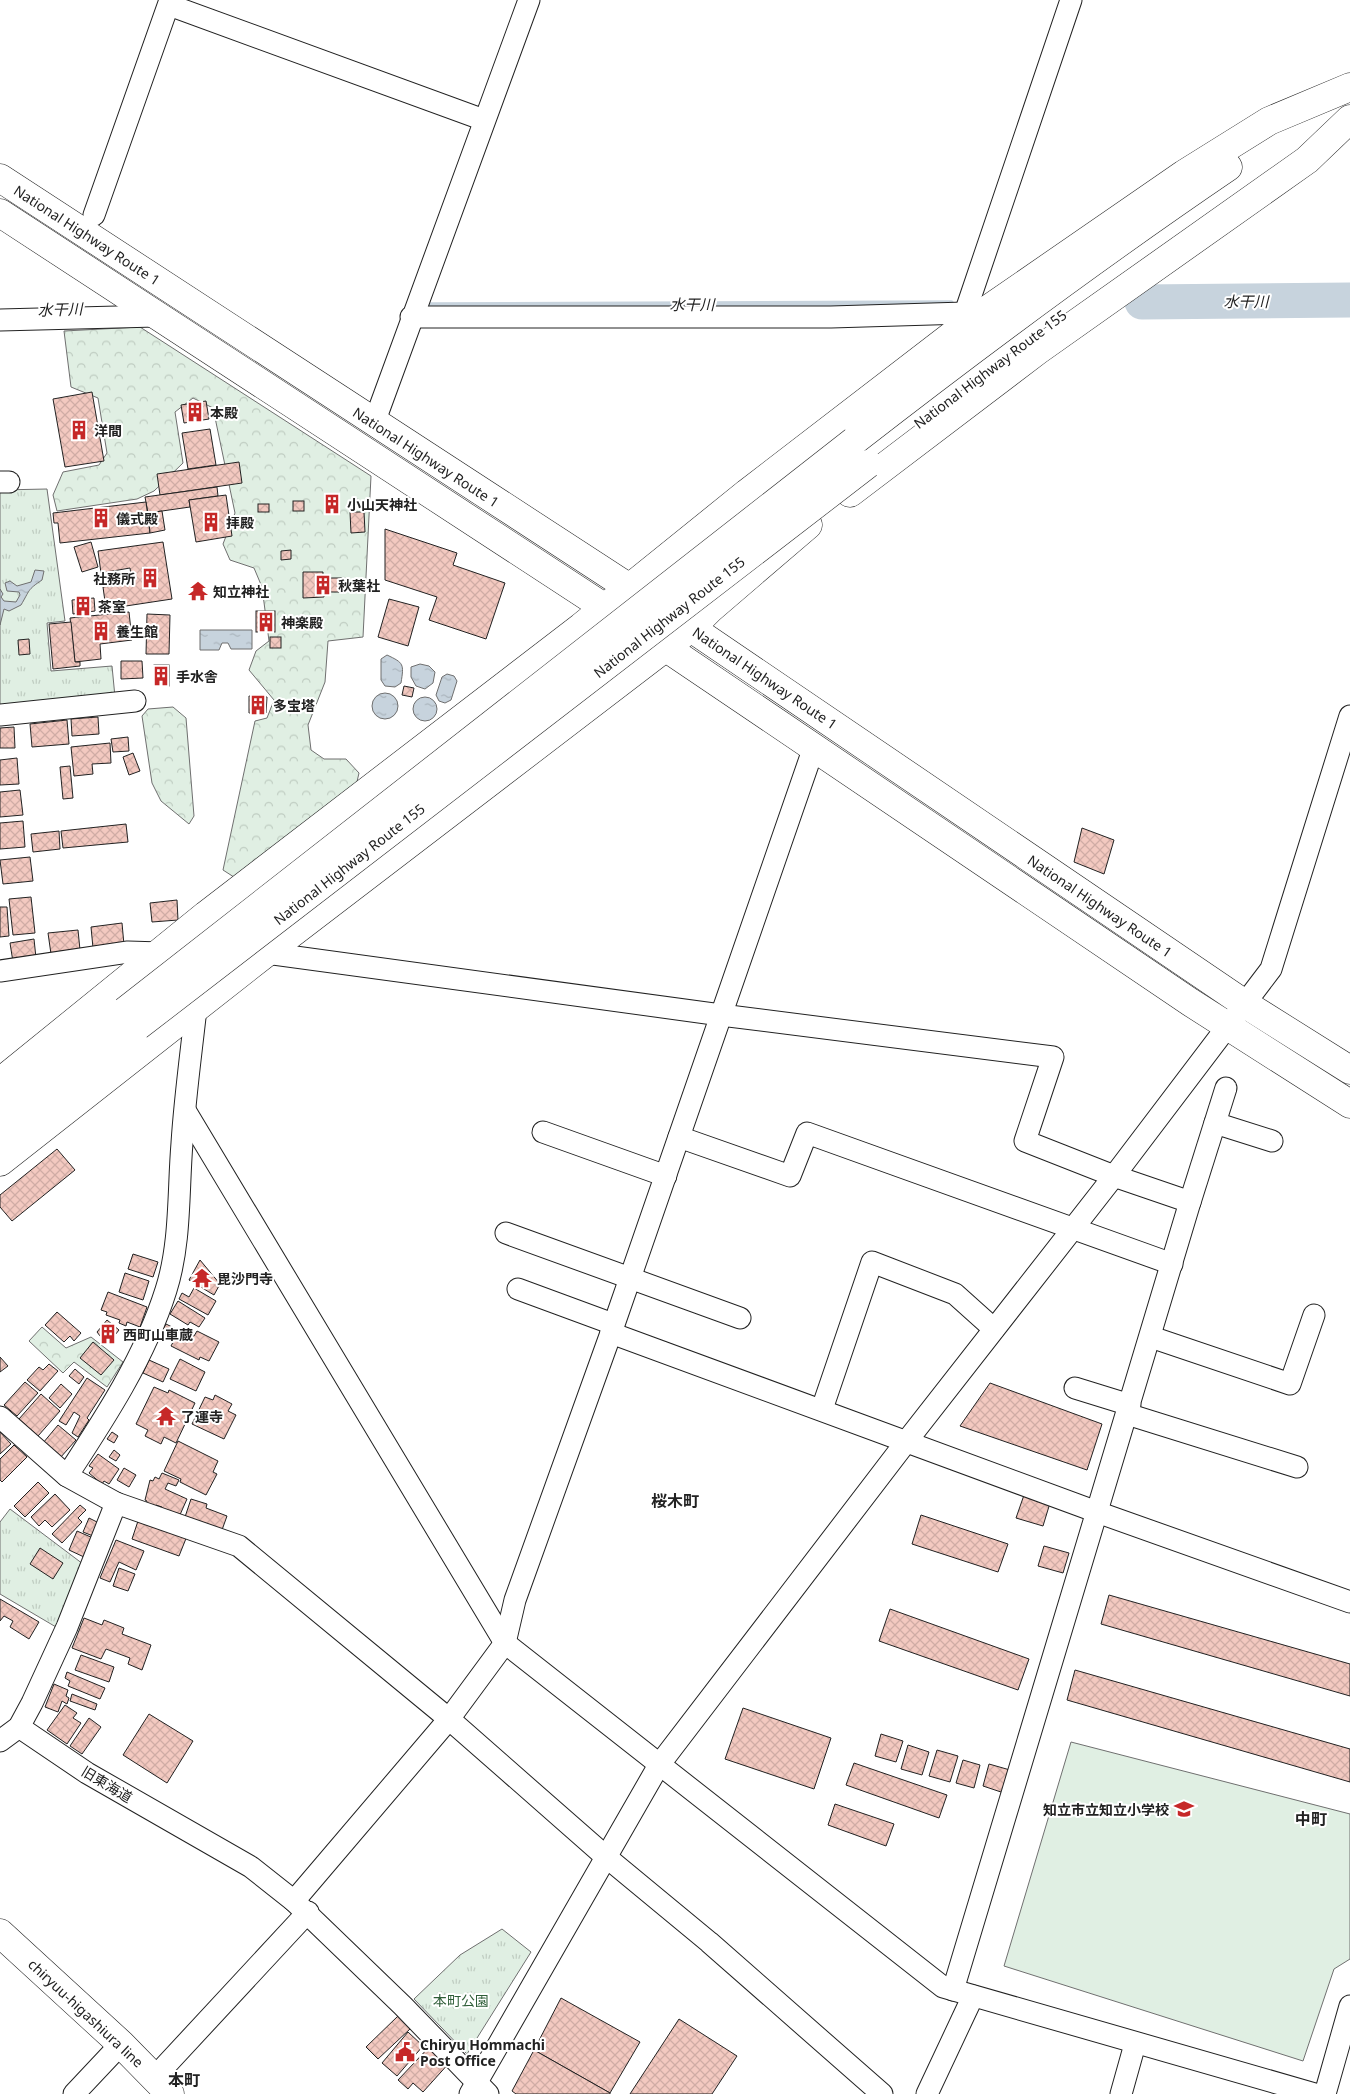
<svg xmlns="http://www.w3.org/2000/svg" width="1350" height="2094" viewBox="0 0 1350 2094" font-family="'Noto Sans','Noto Sans JP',sans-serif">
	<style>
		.grass { fill: #e0efe3; stroke: #6f6f6f }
		.forest { fill: url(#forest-crowns); stroke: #6f6f6f }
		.park { fill: url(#park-tufts); stroke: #6f6f6f }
		.water { fill: url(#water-ripples); stroke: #6f6f6f }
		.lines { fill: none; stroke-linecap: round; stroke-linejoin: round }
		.stream { stroke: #c7d3dd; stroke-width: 5.5 }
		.river { stroke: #c7d3dd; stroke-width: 35 }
		.building { fill: url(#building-cross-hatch); stroke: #222 }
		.minor-casing { stroke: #222; stroke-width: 23 }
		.major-casing { stroke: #222; stroke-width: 29 }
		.highway-casing { stroke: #222; stroke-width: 29 }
		.minor { stroke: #fff; stroke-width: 21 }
		.major { stroke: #fff; stroke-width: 28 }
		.highway { stroke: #fff; stroke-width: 28 }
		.highway-bridge-casing { stroke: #222; stroke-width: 29; stroke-linecap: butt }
		.highway-bridge { stroke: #fff; stroke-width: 28 }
		.labels { text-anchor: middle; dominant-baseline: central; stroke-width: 4; stroke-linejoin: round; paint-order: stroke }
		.street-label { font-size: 14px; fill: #222; stroke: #fff }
		.poi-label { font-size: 14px; font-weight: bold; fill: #222; stroke: #fff; text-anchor: start }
		.park-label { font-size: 14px; fill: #2f5e38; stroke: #fff }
		.water-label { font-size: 15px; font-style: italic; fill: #222; stroke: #fff }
		.quarter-label { font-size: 16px; font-weight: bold; fill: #222; stroke: #fff }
	</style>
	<defs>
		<pattern id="forest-crowns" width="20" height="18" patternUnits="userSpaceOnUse" patternTransform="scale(1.25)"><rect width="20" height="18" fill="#e0efe3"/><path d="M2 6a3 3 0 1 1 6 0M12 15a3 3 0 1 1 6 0" fill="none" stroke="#c0cdc2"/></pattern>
		<pattern id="park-tufts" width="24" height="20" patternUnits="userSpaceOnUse" patternTransform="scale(1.25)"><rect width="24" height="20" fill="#e0efe3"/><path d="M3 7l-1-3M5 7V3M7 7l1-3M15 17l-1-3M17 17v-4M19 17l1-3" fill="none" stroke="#c0cdc2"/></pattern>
		<pattern id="water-ripples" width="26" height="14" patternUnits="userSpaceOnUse" patternTransform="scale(1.25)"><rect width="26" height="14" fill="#c7d3dd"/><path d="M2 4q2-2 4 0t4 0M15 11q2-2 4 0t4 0" fill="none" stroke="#abb5bd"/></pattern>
		<pattern id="building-cross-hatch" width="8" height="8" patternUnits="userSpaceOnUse" patternTransform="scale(1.25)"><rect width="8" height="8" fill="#f3c9c0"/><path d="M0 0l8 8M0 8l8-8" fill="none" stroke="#d0aca5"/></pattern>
	</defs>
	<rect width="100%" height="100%" fill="#fff"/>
	<!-- grass -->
	<polygon class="grass" points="1071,1742 1350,1814 1350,1959 1334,1969 1303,2061 1004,1966"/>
	<!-- forest -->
	<g class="forest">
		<polygon points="140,327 371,476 363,637 328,641 325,682 308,725 311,750 324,759 346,759 359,773 356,786 237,879 223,870 255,721 267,718 274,700 249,670 256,651 269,641 262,587 254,568 230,560 223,544 235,513 213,408 193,398 175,412 183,463 154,491 137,499 57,511 53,495 63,472 99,465 107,453 98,398 71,387 64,331"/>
		<polygon points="173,707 186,718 194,816 189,824 161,801 152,783 142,716 148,709"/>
		<polygon points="42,1327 66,1348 91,1337 123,1362 107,1387 74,1362 63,1373 29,1341"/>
	</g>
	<!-- park -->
	<g class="park">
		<polygon points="47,489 65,621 47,623 51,671 112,666 115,697 0,707 0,490"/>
		<polygon points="10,1509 83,1564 56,1627 0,1594 0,1522"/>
		<polygon points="502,1929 531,1952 467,2054 414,1999 460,1955"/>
	</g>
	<!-- water -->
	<g class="water">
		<path d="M35 570 44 571 42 580C27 590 30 590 21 605L9 611 4 609 0 625V589L3 594 1 597 4 601 16 602 20 595 19 592 7 591 5 583 10 581 17 586 31 582Z"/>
		<polygon points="200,630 252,630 252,649 231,649 228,643 222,643 219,650 200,650"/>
		<path d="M387 655C404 663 404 664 401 683L395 687 385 686 381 680V659Z"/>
		<polygon points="420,664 429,666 435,672 433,683 425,689 416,686 411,677 411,667"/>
		<polygon points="447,674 454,676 457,681 451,700 445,703 439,701 436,695 442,677"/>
		<circle cx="385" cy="706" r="13"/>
		<circle cx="425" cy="709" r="12"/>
	</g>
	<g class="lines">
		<!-- stream -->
		<polyline class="stream" points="429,305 951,303"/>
		<!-- river -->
		<polyline class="river" points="1142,302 1350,300"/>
	</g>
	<!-- building -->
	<g class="building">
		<polygon points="92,392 104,461 65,467 53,399"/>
		<polygon points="206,401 209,419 184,423 181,405"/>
		<polygon points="210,429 216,465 188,469 182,433"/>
		<polygon points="239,462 242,483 160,495 157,474"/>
		<polygon points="217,487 218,496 189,500 190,507 148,513 145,497"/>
		<polygon points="226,495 232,536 196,542 189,500"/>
		<rect x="326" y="500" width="12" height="9"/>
		<rect x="293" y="501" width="11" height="10"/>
		<polygon points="146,502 150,533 60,543 58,523 54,523 53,513"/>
		<rect x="258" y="504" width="11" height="8"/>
		<polygon points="162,511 165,530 150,533 148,513"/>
		<polygon points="350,512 364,512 365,532 351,533"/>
		<polygon points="385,529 457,553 453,565 505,583 486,639 429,620 437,597 385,580"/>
		<polygon points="91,542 98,567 82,572 74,547"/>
		<polygon points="163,542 172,599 106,609 103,587 132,583 130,568 101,573 98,551"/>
		<polygon points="291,550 291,559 281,560 281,551"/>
		<polygon points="303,572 323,572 323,578 342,578 342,592 324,592 324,597 303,598"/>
		<polygon points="94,598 95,611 73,614 72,600"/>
		<polygon points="389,599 419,607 408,646 378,637"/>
		<rect x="256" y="611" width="19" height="21"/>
		<polygon points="129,612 132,640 100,644 101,659 75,662 70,618"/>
		<polygon points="147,614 170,615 169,654 146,654"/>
		<polygon points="71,622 75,662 80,662 80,666 53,669 49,624"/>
		<rect x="270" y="637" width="11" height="11"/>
		<polygon points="29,639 30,654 19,655 18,640"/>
		<polygon points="121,661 142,661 143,678 121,679"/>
		<rect x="154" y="665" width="15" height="21"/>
		<polygon points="404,686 414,688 412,697 402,695"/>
		<polygon points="249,696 267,697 266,713 249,713"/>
		<polygon points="98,717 99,734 72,736 71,719"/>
		<polygon points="67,720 69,744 32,747 30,724"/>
		<polygon points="14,727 15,748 0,748 0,728"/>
		<polygon points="128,737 129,751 113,752 111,739"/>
		<polygon points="110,743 111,763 92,764 93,774 74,776 71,747"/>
		<polygon points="133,753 140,771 129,775 123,757"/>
		<polygon points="17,758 19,784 0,785 0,760"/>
		<polygon points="70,766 73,798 63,799 60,767"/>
		<polygon points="20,790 23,815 0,817 0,792"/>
		<polygon points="23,821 25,847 0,849 0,823"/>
		<polygon points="126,824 128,842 63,848 61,831"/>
		<polygon points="1082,828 1114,840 1104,874 1074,862"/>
		<polygon points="59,831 60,849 33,852 31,834"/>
		<polygon points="30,857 33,881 3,884 0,860"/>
		<polygon points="31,897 35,933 13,935 9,899"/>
		<polygon points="177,900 178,920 152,922 150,903"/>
		<polygon points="0,907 7,907 9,936 0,937"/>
		<polygon points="122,923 124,945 93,948 91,927"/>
		<polygon points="78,930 80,950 51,954 48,933"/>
		<polygon points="34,939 36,958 13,962 10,943"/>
		<polygon points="57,1149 75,1170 12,1221 0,1207 0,1195"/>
		<polygon points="133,1254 158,1262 153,1277 128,1269"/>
		<polygon points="200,1260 220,1284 214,1295 189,1280"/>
		<polygon points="125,1273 149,1281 143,1300 119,1292"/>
		<polygon points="194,1288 216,1301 208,1315 179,1299 182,1293 189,1297"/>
		<polygon points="108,1292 147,1307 140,1327 127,1322 126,1326 119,1323 120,1320 106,1315 107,1312 101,1310"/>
		<polygon points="178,1301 205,1318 199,1327 190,1322 188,1325 170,1314"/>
		<polygon points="57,1312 81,1333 74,1341 70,1336 64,1342 45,1325"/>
		<polygon points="107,1320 119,1330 107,1345 97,1332"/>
		<polygon points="166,1324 176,1329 171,1338 161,1333"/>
		<polygon points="180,1329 194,1336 197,1331 219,1342 209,1361 200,1357 199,1360 171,1346"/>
		<polygon points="93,1342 114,1360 101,1375 80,1358"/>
		<polygon points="0,1357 8,1366 0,1372"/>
		<polygon points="180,1359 205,1372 196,1391 170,1379"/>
		<polygon points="149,1360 169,1369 163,1382 143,1373"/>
		<polygon points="49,1364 58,1371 40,1391 27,1380 39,1367 43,1370"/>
		<polygon points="75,1369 84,1377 79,1384 69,1376"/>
		<polygon points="87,1378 105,1390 87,1418 89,1420 78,1437 72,1433 80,1416 74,1412 66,1425 59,1421"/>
		<polygon points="25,1382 38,1393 17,1416 4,1405"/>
		<polygon points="990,1383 1102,1424 1087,1470 960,1426"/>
		<polygon points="61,1384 72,1394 60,1408 49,1398"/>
		<polygon points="154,1387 168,1393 169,1390 195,1403 176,1443 164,1437 161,1444 145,1436 148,1430 136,1424"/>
		<polygon points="41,1394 60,1411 38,1436 19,1419"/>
		<polygon points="215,1395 232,1404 228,1411 236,1415 224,1439 192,1424 205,1397 213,1400"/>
		<polygon points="58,1425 76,1440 60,1458 43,1443"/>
		<polygon points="0,1432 11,1444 0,1454"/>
		<polygon points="112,1432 118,1436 114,1443 107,1439"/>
		<polygon points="178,1441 218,1461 213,1472 217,1474 206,1495 180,1482 181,1479 164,1471"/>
		<polygon points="14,1445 27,1457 2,1482 0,1480 0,1459"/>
		<polygon points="114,1450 120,1455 116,1461 109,1457"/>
		<polygon points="98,1454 119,1469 109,1484 104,1481 102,1484 89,1473 93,1468 89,1466"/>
		<polygon points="124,1468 136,1475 129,1487 117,1480"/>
		<polygon points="162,1473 179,1480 176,1486 168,1483 165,1489 187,1499 179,1517 161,1509 162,1507 156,1505 155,1508 146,1504 147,1501 145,1500 150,1480 153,1481 155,1477 159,1479"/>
		<polygon points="38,1482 49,1493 25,1517 14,1506"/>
		<polygon points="55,1494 70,1510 52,1527 45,1520 39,1526 31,1517"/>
		<polygon points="1024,1495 1050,1503 1043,1526 1016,1518"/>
		<polygon points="191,1499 207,1504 206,1508 227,1516 222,1530 185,1517"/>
		<polygon points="80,1505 86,1510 78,1518 82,1522 62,1543 52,1534"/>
		<polygon points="921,1515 1008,1544 998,1572 912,1544"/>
		<polygon points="89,1518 99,1523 93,1536 83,1532"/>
		<polygon points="139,1518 187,1536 179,1556 132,1539"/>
		<polygon points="77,1531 93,1538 84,1557 69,1550"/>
		<polygon points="116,1540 144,1551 136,1570 119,1562 110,1582 100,1578"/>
		<polygon points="1044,1546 1069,1553 1063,1573 1038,1566"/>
		<polygon points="40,1548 63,1563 53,1579 30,1564"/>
		<polygon points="119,1568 135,1574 128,1591 113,1586"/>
		<polygon points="1109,1595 1350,1664 1350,1696 1101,1624"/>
		<polygon points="0,1599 39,1622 29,1639 10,1627 13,1621 4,1616 0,1621"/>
		<polygon points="890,1609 1029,1659 1018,1690 879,1641"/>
		<polygon points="84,1618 102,1625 104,1620 124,1628 122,1634 151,1645 142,1670 128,1664 130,1658 106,1649 101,1659 72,1648"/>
		<polygon points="81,1655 114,1667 109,1682 75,1670"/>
		<polygon points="1075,1670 1350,1749 1350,1782 1067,1700"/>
		<polygon points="67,1672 105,1688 100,1699 68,1686 70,1681 65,1678"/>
		<polygon points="54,1684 68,1690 66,1696 69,1698 67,1704 62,1701 58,1712 45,1707"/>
		<polygon points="72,1694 97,1704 95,1710 70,1701"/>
		<polygon points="65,1705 77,1713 73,1718 81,1723 67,1744 47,1730"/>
		<polygon points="743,1708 831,1738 814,1789 725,1759"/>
		<polygon points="149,1714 193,1741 167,1783 123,1755"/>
		<polygon points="89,1718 101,1727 82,1754 70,1746"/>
		<polygon points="881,1734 903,1741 896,1762 875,1756"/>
		<polygon points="908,1745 929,1752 922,1775 901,1769"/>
		<polygon points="937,1750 958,1756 950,1782 929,1776"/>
		<polygon points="963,1760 980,1765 974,1788 956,1783"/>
		<polygon points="854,1763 947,1795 939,1818 846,1785"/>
		<polygon points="989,1764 1010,1770 1004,1793 983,1786"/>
		<polygon points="835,1804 894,1824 886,1846 828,1825"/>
		<polygon points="561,1998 640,2042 610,2093 534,2050"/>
		<polygon points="398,2016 410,2029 378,2059 366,2047"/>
		<polygon points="679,2019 737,2056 712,2094 630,2094"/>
		<polygon points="408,2032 423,2046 397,2076 382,2063"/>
		<polygon points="431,2045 450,2062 423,2092 413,2083 408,2089 398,2080"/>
		<polygon points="534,2050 610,2093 610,2094 516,2094 512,2091"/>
	</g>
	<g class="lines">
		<defs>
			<g id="minor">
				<polyline points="169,5 484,120"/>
				<polyline points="94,215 170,0"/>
				<polyline points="411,317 831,317 965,313"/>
				<polyline points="0,320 156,316"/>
				<polyline points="968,323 965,313 1071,0"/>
				<polyline points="374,423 529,0"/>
				<polyline points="0,482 9,482"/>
				<polyline points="0,715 135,701"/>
				<polyline points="266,953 721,1015 1053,1057 1025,1141 1114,1176 1190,1202 953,1990"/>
				<polyline points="0,971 128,952 161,953"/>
				<polyline points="186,1112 505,1643 943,1987 1315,2094"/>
				<polyline points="1215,1123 1272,1141"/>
				<polyline points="543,1132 666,1176"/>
				<polyline points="679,1137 790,1176 807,1133 1172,1264"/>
				<polyline points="1190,1202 1226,1088"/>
				<polyline points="506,1233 740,1318"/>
				<polyline points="518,1289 613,1324"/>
				<polyline points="611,1333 1097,1512 1350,1602"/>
				<polyline points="1151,1337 1290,1384 1314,1315"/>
				<polyline points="1075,1388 1130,1405"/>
				<polyline points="822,1409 872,1262 955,1294 994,1329"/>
				<polyline points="1127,1414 1297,1467"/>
				<polyline points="0,1417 67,1476 116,1503 239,1546 449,1719 605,1856 709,1942 882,2094"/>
				<path d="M67 1476C105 1418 145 1357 166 1290 181 1243 178 1191 182 1143 185 1095 192 1047 197 999"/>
				<polyline points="19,1727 87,1773 251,1867 294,1901 403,2006 488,2094"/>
				<polyline points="0,1741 19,1727 32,1703 67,1627 116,1503"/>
				<polyline points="294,1901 449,1719 505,1643 515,1600 611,1333 814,747"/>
				<polyline points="154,2078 308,1912"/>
				<polyline points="74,2094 121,2044"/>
				<polyline points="470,2094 659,1765 906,1442 1114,1176 1271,969 1350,716"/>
				<polyline points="927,2094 973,1996"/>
				<polyline points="1121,2094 1135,2044"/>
				<polyline points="1325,2094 1350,2006"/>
			</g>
			<polyline id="major" points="0,1933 121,2044 170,2094"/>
			<g id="highway">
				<polyline points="0,178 691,628 1245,1004 1350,1070"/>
				<polyline points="0,213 665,647 1190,1002 1350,1104"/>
				<path d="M854 441C976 346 1100 254 1228 167"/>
				<polyline points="850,493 1037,351 1307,160 1350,119"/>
				<polyline points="0,1082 206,915 581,627 747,493 968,323 1184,174 1269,121 1350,87"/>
				<polyline points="0,1106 125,1011"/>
				<polyline points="0,1135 138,1026"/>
				<polyline points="0,1162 266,953 691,628 710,609 808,525"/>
			</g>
		</defs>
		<!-- minor casing -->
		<use href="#minor" class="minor-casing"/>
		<!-- major casing -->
		<use href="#major" class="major-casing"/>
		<!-- highway casing -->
		<use href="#highway" class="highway-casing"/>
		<!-- minor -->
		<use href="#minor" class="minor"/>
		<!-- major -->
		<use href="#major" class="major"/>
		<!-- highway -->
		<use href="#highway" class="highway"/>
		<defs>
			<g id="highway-bridge">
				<polyline points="125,1011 854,441"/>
				<polyline points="138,1026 868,464"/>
			</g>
		</defs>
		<!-- highway-bridge casing -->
		<use href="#highway-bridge" class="highway-bridge-casing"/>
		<!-- highway-bridge -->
		<use href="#highway-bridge" class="highway-bridge"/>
	</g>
	<!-- icons -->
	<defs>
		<symbol id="building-bare" viewBox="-9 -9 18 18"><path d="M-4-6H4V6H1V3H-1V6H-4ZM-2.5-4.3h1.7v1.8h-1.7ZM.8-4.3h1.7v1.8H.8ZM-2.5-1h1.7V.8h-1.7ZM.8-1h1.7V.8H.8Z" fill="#c62828" stroke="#fff" stroke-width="2.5" paint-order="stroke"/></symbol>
		<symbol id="temple-bare" viewBox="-9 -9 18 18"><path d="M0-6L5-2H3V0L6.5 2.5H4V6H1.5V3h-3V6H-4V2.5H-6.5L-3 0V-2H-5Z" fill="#c62828" stroke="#fff" stroke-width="2.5" paint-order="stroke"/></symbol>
		<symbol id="school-bare" viewBox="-9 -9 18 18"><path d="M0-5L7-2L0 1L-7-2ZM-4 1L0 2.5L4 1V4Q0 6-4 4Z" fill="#c62828" stroke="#fff" stroke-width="2.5" paint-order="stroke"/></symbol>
		<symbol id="civic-bare" viewBox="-9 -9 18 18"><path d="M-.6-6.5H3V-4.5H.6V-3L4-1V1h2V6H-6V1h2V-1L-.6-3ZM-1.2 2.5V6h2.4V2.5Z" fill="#c62828" stroke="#fff" stroke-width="2.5" paint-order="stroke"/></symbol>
	</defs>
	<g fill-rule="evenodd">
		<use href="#building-bare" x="181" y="398" width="28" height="28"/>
		<use href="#building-bare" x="65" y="416" width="28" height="28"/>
		<use href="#building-bare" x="318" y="490" width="28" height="28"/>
		<use href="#building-bare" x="87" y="504" width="28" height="28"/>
		<use href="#building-bare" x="197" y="508" width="28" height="28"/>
		<use href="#building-bare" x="136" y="564" width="28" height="28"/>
		<use href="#building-bare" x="309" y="571" width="28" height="28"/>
		<use href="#temple-bare" x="184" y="577" width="28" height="28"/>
		<use href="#building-bare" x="69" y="592" width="28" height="28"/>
		<use href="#building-bare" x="252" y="608" width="28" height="28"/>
		<use href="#building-bare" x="87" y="617" width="28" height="28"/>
		<use href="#building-bare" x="147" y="662" width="28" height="28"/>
		<use href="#building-bare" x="244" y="691" width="28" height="28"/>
		<use href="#temple-bare" x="188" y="1264" width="28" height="28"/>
		<use href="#building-bare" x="94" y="1320" width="28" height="28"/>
		<use href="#temple-bare" x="152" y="1402" width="28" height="28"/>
		<use href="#school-bare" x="1170" y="1795" width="28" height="28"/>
		<use href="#civic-bare" x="391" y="2038" width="28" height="28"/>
	</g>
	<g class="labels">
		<!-- street labels -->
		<g class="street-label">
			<text transform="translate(87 235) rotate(33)">National Highway Route 1</text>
			<text transform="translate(990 369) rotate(-37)">National Highway Route 155</text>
			<text transform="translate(426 457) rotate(33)">National Highway Route 1</text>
			<text transform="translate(669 617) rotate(-38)">National Highway Route 155</text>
			<text transform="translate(765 678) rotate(34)">National Highway Route 1</text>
			<text transform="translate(349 864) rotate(-38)">National Highway Route 155</text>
			<text transform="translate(1100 906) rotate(34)">National Highway Route 1</text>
			<text transform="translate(107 1784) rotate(31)">旧東海道</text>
			<text transform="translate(86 2013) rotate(43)">chiryuu-higashiura line</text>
		</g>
		<!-- poi labels -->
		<g class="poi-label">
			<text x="210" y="412">本殿</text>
			<text x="94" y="430">洋間</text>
			<text x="347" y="504">小山天神社</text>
			<text x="116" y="518">儀式殿</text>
			<text x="226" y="522">拝殿</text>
			<text x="135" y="578" text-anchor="end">社務所</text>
			<text x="338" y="585">秋葉社</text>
			<text x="213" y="591">知立神社</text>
			<text x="98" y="606">茶室</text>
			<text x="281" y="622">神楽殿</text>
			<text x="116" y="631">養生館</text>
			<text x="176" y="676">手水舎</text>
			<text x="273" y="705">多宝塔</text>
			<text x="217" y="1278">毘沙門寺</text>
			<text x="123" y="1334">西町山車蔵</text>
			<text x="181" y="1416">了運寺</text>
			<text x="1169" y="1809" text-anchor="end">知立市立知立小学校</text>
			<text x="420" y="2044">Chiryu Hommachi<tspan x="420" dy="16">Post Office</tspan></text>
		</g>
		<!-- park labels -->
		<g class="park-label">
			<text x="461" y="2000">本町公園</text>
		</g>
		<!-- water labels -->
		<g class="water-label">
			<text x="1246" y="301">水干川</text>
			<text x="692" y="304">水干川</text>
			<text transform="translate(60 309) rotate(-2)">水干川</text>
		</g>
		<!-- quarter labels -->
		<g class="quarter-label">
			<text x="675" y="1501">桜木町</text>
			<text x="1311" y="1819">中町</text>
			<text x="184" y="2080">本町</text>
		</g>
	</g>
</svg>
